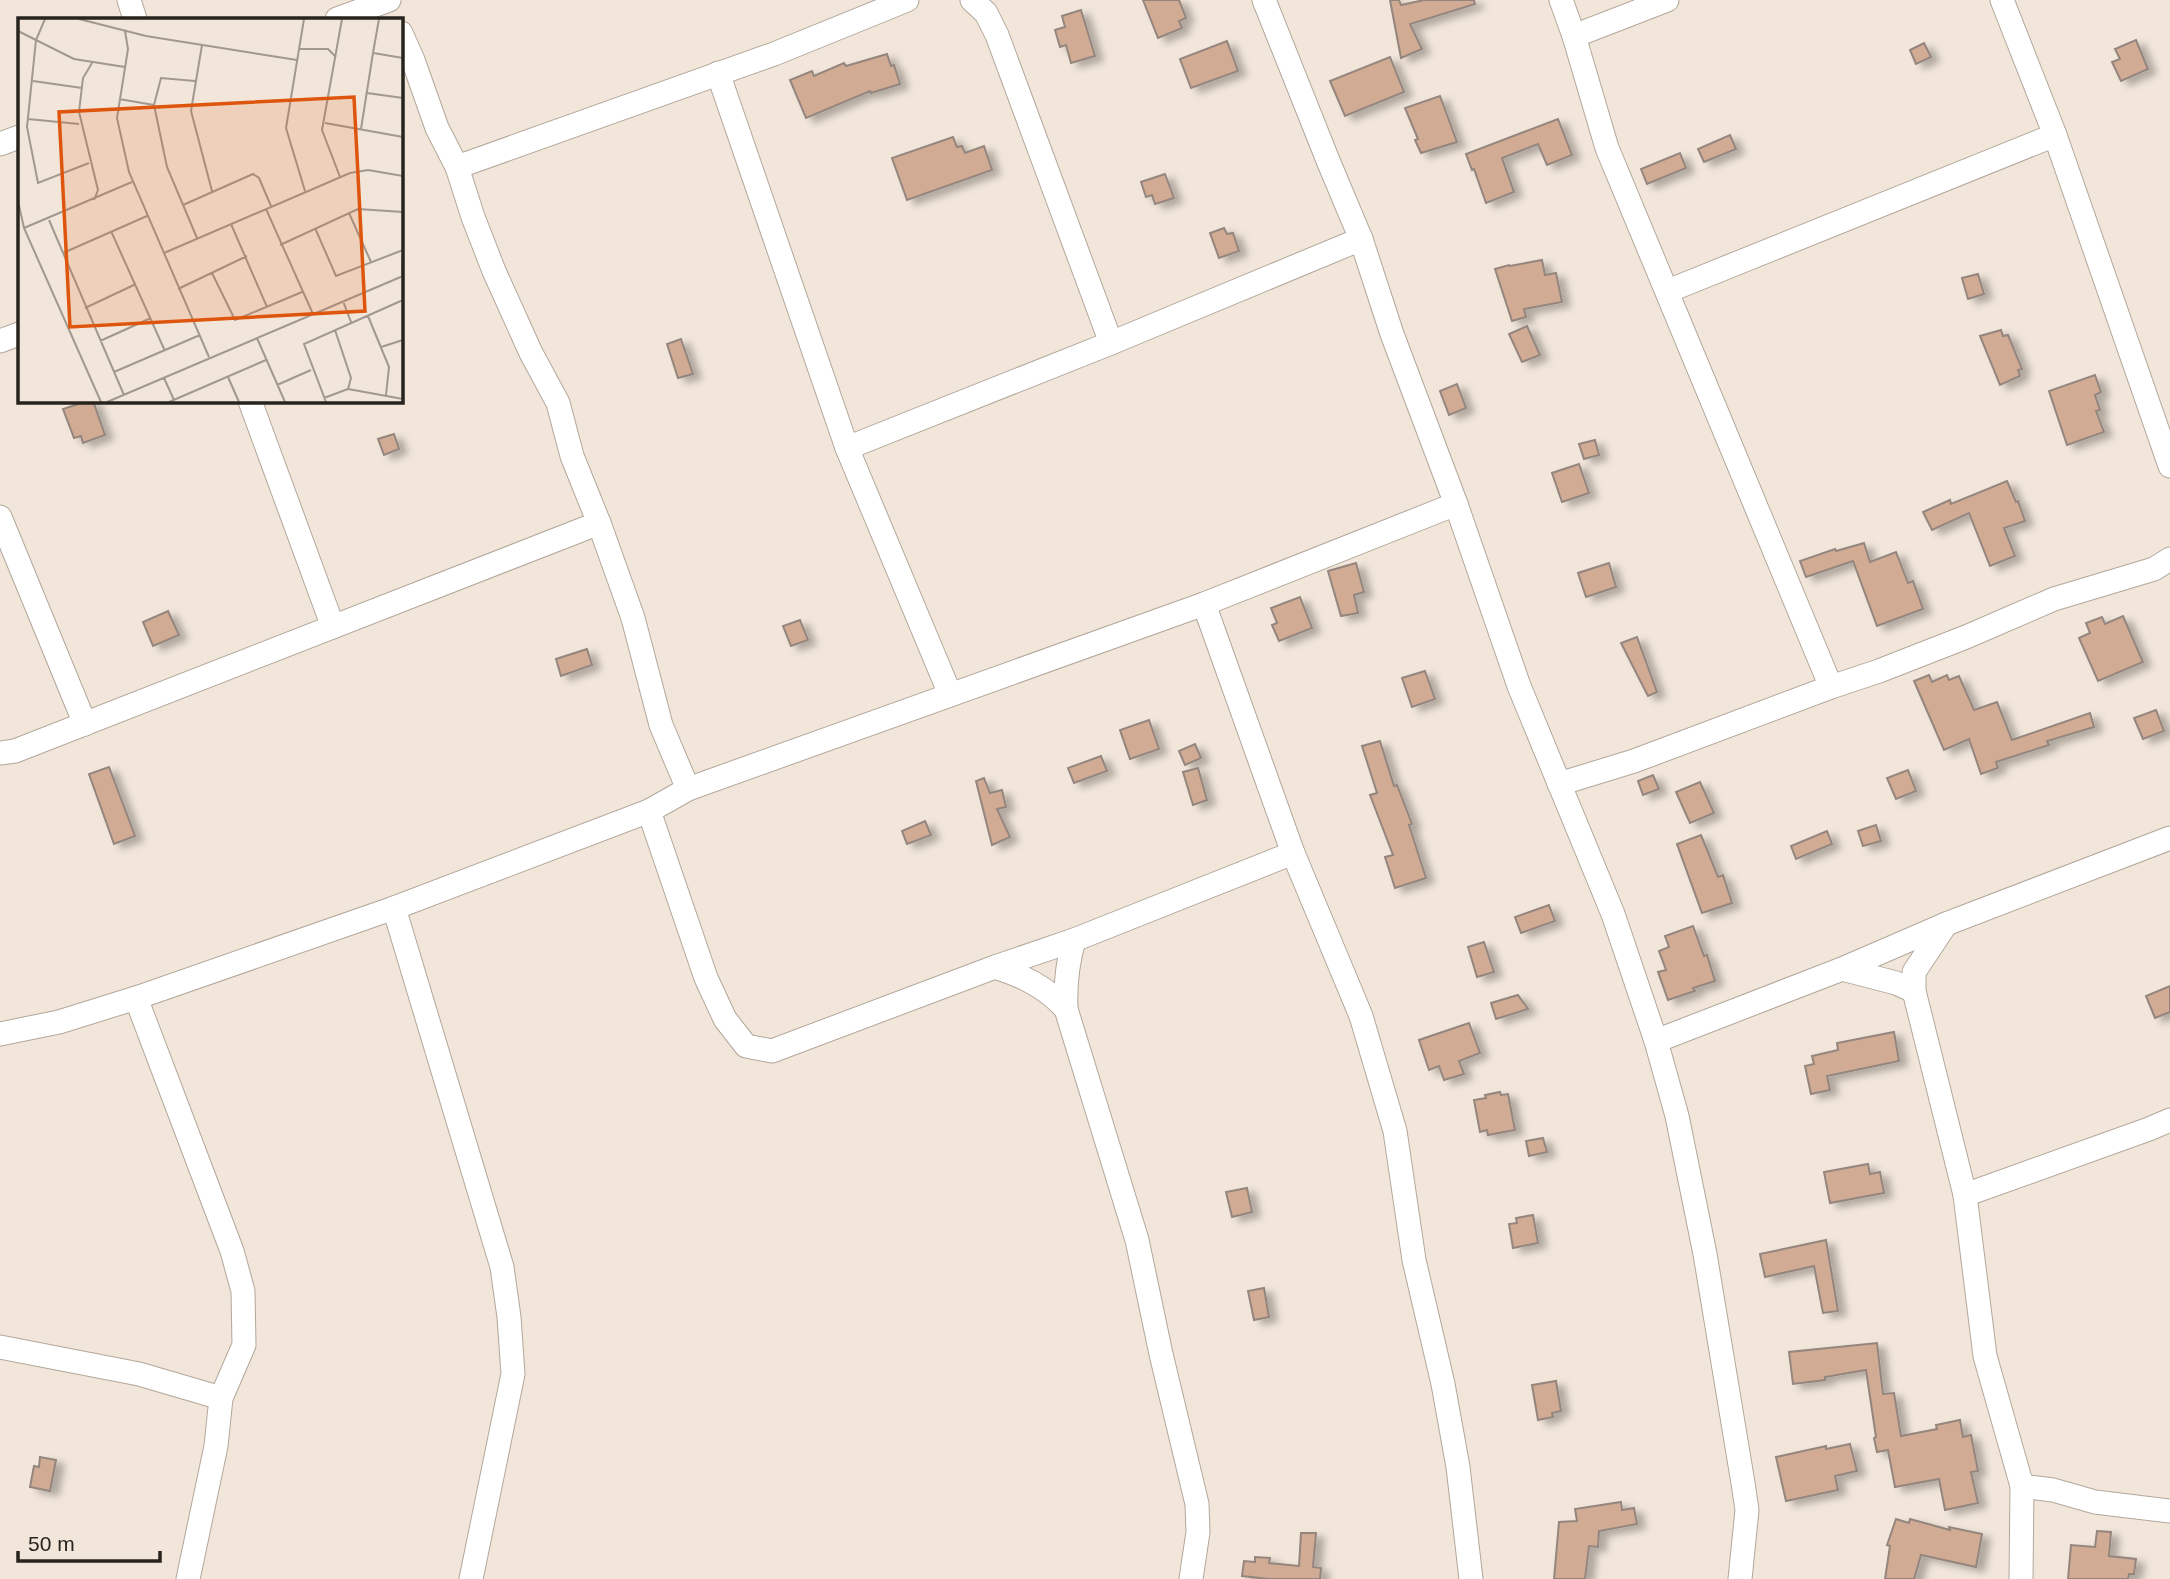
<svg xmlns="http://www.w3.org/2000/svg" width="2170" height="1579" viewBox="0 0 2170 1579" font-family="Arial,sans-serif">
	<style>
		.building { fill: #d1ab93; stroke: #94867e; stroke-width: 2; filter: url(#shadow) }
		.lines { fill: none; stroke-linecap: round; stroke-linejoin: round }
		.minor-casing { stroke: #b2a79b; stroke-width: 25 }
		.minor { stroke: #fff; stroke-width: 23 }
		.inset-road { fill: none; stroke: #a1988f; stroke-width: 2 }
		.view { fill: #de560d; fill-opacity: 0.15; stroke: #de560d; stroke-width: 3.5 }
		.inset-edge { fill: none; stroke: #27231e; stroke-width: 3.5 }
	</style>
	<defs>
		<filter id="shadow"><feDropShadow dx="8" dy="4.5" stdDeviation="3.5" flood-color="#0004"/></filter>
	</defs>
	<rect width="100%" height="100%" fill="#f2e6da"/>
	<!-- building -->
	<g class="building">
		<polygon points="1143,0 1179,0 1186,18 1179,21 1182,28 1158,38"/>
		<polygon points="1390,0 1399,0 1401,5 1424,0 1474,0 1475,4 1410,24 1422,49 1401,58"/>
		<polygon points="1081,10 1095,56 1071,63 1066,45 1060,47 1055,30 1065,27 1062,16"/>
		<polygon points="2136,40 2148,69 2121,81 2112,62 2120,59 2115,49"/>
		<polygon points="1227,41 1238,71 1191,88 1180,59"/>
		<polygon points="1924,43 1931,57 1916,64 1910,50"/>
		<polygon points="887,54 891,66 894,65 900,84 871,93 870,91 806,118 790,80 812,71 814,76 844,63 846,66"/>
		<polygon points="1390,57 1404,92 1345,116 1330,81"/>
		<polygon points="1440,96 1457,142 1421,153 1415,140 1418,139 1405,108"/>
		<polygon points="1558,119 1572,155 1547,165 1538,144 1502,158 1514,192 1486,203 1474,169 1472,170 1466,154"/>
		<polygon points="1730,135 1736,149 1704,162 1698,149"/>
		<polygon points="953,137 957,147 962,146 965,153 984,146 992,170 907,200 892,158"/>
		<polygon points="1680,153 1686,168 1647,184 1641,169"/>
		<polygon points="1165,174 1174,198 1155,204 1152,195 1146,197 1141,182"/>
		<polygon points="1224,228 1227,234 1233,233 1239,251 1219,258 1210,233"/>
		<polygon points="1542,260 1545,275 1556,273 1562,302 1524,309 1526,317 1512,321 1495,269 1509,265 1510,266"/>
		<polygon points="1978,274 1984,294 1968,299 1962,278"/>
		<polygon points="1527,326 1540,355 1522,362 1509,334"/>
		<polygon points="2001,330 2003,336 2008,335 2022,369 2018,370 2020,376 2000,385 1980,336"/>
		<polygon points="681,339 693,374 678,378 667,344"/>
		<polygon points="2095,375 2101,392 2095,395 2100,410 2096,411 2104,432 2067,445 2049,391"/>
		<polygon points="1457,384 1466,408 1449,415 1440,391"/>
		<polygon points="87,401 93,401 105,435 83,443 81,436 74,438 63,409"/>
		<polygon points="394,434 399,449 384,455 378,439"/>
		<polygon points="1595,440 1599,455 1584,459 1579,444"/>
		<polygon points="1579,464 1589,493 1562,502 1552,473"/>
		<polygon points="2007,481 2016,502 2018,501 2025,521 2004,528 2015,556 1990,566 1969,513 1932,530 1923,512 1950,500 1951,504"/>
		<polygon points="1864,543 1870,562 1896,552 1908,583 1913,581 1923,609 1877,626 1853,561 1806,577 1800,561 1835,549 1836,551"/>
		<polygon points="1356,563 1364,592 1354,595 1358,613 1341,616 1328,571"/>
		<polygon points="1609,563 1616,587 1586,597 1578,573"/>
		<polygon points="1300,597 1312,628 1279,641 1272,625 1277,623 1271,608"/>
		<polygon points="168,611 179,635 153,646 143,622"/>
		<polygon points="2123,616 2143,662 2098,681 2079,638 2090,633 2086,623 2102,617 2105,624"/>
		<polygon points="800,620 808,640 791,646 783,626"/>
		<polygon points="1637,637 1657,692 1648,696 1621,643"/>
		<polygon points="587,649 592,665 561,676 556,659"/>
		<polygon points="1425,671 1435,699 1412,707 1402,678"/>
		<polygon points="1929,675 1932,682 1947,675 1949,680 1959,676 1974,710 1997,702 2012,740 2090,713 2094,727 2047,741 2049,745 1996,762 1998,768 1981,774 1969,739 1944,750 1914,681"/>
		<polygon points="2156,710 2164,731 2143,739 2134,718"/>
		<polygon points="1149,720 1159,749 1130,759 1120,730"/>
		<polygon points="1380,741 1394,786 1397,785 1412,824 1409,825 1426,878 1395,888 1385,857 1393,855 1370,795 1377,793 1362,746"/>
		<polygon points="1195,744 1201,758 1185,765 1179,751"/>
		<polygon points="1101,756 1107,771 1074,783 1068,768"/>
		<polygon points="109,767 135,836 114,844 89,774"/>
		<polygon points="1198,768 1207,800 1193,805 1183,772"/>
		<polygon points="1908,770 1916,791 1896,799 1887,778"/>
		<polygon points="1653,775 1659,789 1643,795 1638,781"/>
		<polygon points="984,778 990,793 1002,790 1006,807 997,809 1010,837 992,845 976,781"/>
		<polygon points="1700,782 1714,813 1690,823 1676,792"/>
		<polygon points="925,821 931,835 907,844 902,831"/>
		<polygon points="1876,825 1881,841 1863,846 1858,831"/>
		<polygon points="1827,831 1832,844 1796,859 1791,846"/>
		<polygon points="1701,835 1718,877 1723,875 1732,903 1702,913 1677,844"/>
		<polygon points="1549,905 1555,921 1521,933 1515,917"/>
		<polygon points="1693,926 1704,956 1707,955 1715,981 1693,988 1695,991 1668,1000 1658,972 1666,970 1659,951 1669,947 1665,936"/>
		<polygon points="1484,942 1494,972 1477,977 1468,947"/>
		<polygon points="2170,986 2170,1012 2155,1018 2146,996"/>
		<polygon points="1518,995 1528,1009 1496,1019 1491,1003"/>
		<polygon points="1469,1023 1480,1053 1459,1061 1464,1074 1444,1080 1439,1066 1429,1070 1419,1040"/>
		<polygon points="1894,1032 1899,1061 1827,1076 1830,1090 1811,1094 1805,1066 1814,1064 1812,1056 1838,1050 1837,1043"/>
		<polygon points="1500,1092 1501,1095 1508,1094 1515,1130 1488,1135 1487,1130 1480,1132 1474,1100 1486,1098 1485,1095"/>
		<polygon points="1543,1138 1547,1152 1529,1156 1526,1141"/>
		<polygon points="1868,1164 1870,1174 1880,1172 1884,1193 1830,1203 1824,1172"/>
		<polygon points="1247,1188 1252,1212 1232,1217 1226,1192"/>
		<polygon points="1533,1215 1538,1243 1513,1248 1509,1224 1517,1223 1516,1218"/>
		<polygon points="1826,1240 1838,1311 1823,1313 1814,1266 1765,1277 1760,1254"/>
		<polygon points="1264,1288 1269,1317 1254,1320 1248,1291"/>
		<polygon points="1877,1343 1883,1394 1894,1393 1901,1436 1937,1429 1936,1425 1960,1420 1963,1437 1971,1435 1978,1471 1971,1472 1978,1503 1945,1510 1939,1479 1895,1487 1888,1450 1877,1452 1874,1438 1876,1437 1866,1370 1825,1377 1825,1380 1793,1384 1789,1352"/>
		<polygon points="1556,1381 1561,1411 1552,1413 1553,1417 1538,1420 1532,1385"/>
		<polygon points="1850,1444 1857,1471 1835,1476 1838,1490 1786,1501 1776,1457 1826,1446 1826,1449"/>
		<polygon points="40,1457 56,1460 50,1491 30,1487 34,1466 39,1467"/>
		<polygon points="1621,1502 1622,1510 1634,1508 1637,1524 1599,1531 1598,1547 1589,1546 1585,1579 1554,1579 1559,1522 1577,1521 1575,1509"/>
		<polygon points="1896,1519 1909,1523 1910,1519 1950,1530 1949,1527 1982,1534 1976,1567 1921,1555 1914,1579 1885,1579 1890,1546 1887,1545"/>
		<polygon points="2097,1531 2111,1532 2109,1556 2136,1559 2134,1574 2129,1574 2128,1579 2068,1579 2071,1545 2095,1547"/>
		<polygon points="1301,1533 1316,1533 1313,1567 1321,1568 1320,1579 1269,1579 1242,1576 1244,1561 1255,1562 1255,1557 1270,1558 1269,1563 1299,1566"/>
	</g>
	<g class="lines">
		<defs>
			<g id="minor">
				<polyline points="129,0 135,19"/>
				<polyline points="972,0 986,13 997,35 1111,343"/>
				<polyline points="1264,0 1329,163 1361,239 1392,334 1456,504 1519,686 1613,914 1656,1041 1677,1116 1705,1254 1743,1483 1747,1510 1740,1579"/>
				<polyline points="1561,0 1574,36 1607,148 1831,687"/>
				<polyline points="2002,0 2055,135 2170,466"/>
				<polyline points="337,19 389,0"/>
				<polyline points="401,33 413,60 437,128 457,167 473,217 494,271 531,353 558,403 572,456 599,523 633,618 661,725 688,789"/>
				<polyline points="1574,36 1667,0"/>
				<polyline points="718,73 847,448 950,694"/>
				<polyline points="0,144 19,137"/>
				<polyline points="457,167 774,54 907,0"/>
				<polyline points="1668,291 2055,135"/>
				<polyline points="0,341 19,334"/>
				<polyline points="250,401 333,627"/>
				<polyline points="847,448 1111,343 1361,239"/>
				<polyline points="0,517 85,724"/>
				<polyline points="1204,604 1293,853 1361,1016 1395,1131 1414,1260 1443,1384 1458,1467 1471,1579"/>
				<polyline points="0,753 15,751 599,523"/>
				<polyline points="1559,784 1634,761 1831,687 1879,671 1966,637 2054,599 2154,569 2170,559"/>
				<polyline points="649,811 706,978 725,1019 746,1046 772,1051 995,967 1074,940 1293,853"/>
				<polyline points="394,908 502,1267 509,1317 513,1374 471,1579"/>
				<polyline points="1946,924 1914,972 1914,991 1965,1195 1985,1356 2022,1486 2021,1579"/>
				<path d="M1074 940C1067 964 1065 984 1066 1009L1137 1240 1161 1354 1197 1504 1198 1532 1191 1579"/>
				<path d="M995 967C1023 976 1046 987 1066 1009"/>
				<polyline points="1842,969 1896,983 1914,991"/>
				<polyline points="136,998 232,1251 243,1291 244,1345 221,1398 216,1446 188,1579"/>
				<polyline points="0,1034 59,1022 136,998 394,908 649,811 688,789 1204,604 1456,504"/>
				<polyline points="1656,1041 1842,969 1946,924 2170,838"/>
				<polyline points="1965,1195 2149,1129 2170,1120"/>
				<polyline points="0,1347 139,1374 221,1398"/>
				<polyline points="2022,1486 2053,1490 2095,1502 2170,1511"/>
			</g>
		</defs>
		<!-- minor casing -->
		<use href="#minor" class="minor-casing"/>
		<!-- minor -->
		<use href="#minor" class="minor"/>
	</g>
	<!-- overview -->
	<g transform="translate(18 18)">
		<rect width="385" height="385" fill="#f2e6da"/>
		<path class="inset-road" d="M27 1 18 22 9 109 20 165 71 145M61 1 128 18 279 42M286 1 268 110 287 173M361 1 355 35 385 40M0 13 56 41 107 49M107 13 110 31 99 100 111 154 191 339M184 27 173 93 194 173M281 31H310L318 39M74 45 65 60 61 94 80 172 76 182M15 63 64 70M177 63 143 60 136 87 149 149 179 220M349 75 385 80M101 81 136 87M10 101 61 106M307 105 385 119M343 111 355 35M322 159 304 112 324 1M0 183 6 210 83 384M165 187 235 156 241 160 253 188M248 191 295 296M331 195 353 244M31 202 106 377M213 206 249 289M6 210 114 164M297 210 318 258 385 232M93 213 147 333M262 227 340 191 385 194M45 235 129 198M146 235 332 155 350 152 385 158M194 255 217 302 284 274M384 258 385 232M160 271 229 238M325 283 333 304M67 290 118 266M350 298 371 349 368 377M239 320 267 384M82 323 133 300M363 329 385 322M96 354 182 317M210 359 221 384M146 360 156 382M259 367 293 352M330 371 385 381M306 380 330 371 333 360 317 312M89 384 385 258M151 384 248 342M308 384 286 326 385 282"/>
		<path class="view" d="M336 79 347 293 52 309 41 94Z"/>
		<rect width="385" height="385" class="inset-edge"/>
	</g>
	<!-- scale -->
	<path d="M18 1551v10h142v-10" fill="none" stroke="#27231e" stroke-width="3.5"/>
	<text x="28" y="1551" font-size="21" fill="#27231e" stroke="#f2e6da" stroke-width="5" paint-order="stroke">50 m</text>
</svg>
